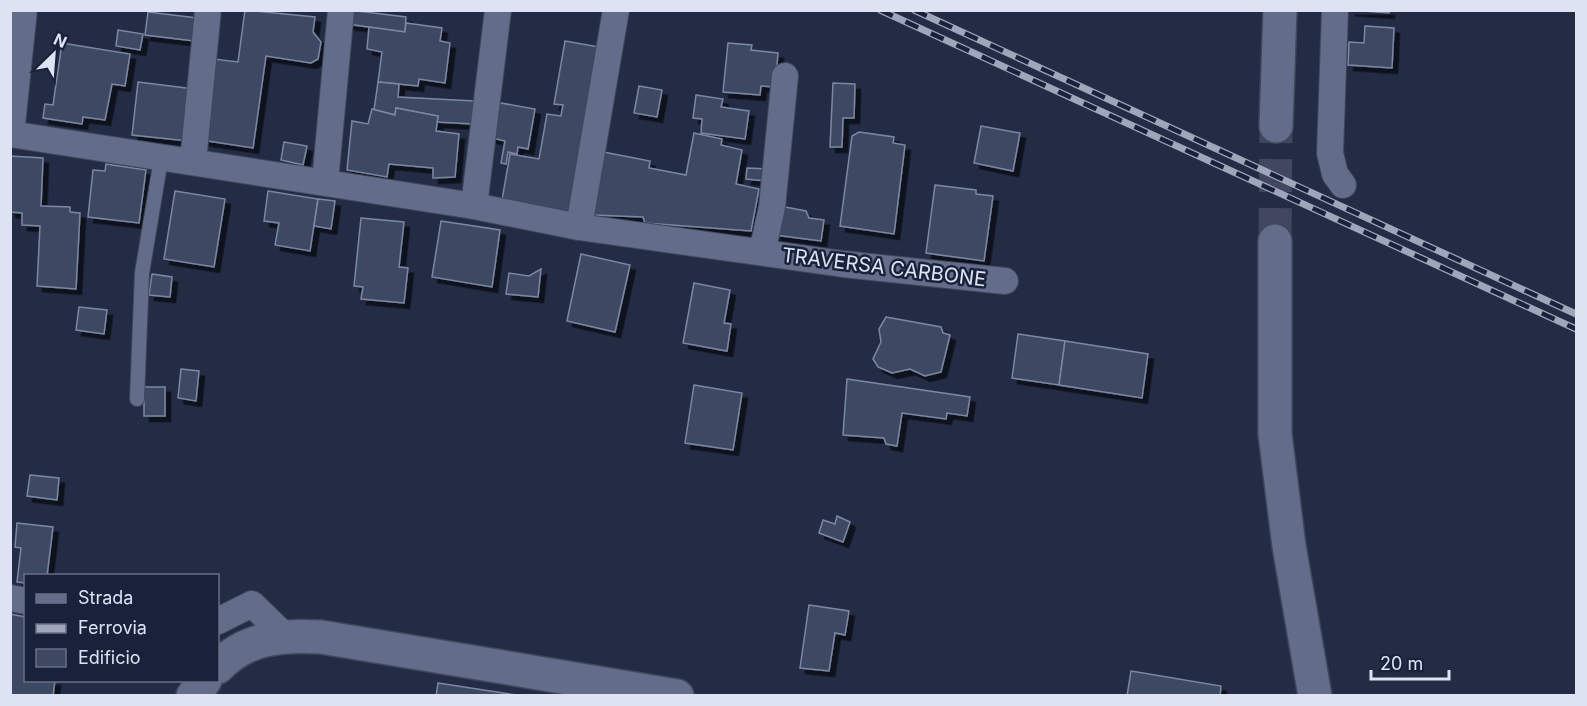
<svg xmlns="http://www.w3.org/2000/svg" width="1587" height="706" viewBox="0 0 1587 706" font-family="Inter,sans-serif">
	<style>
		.building { fill: #3e4862; stroke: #7c87a5; stroke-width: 1.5; filter: url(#shadow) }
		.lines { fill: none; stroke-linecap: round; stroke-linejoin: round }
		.secondary-tunnel { stroke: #40475f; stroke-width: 33; stroke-dasharray: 33 16; stroke-linecap: butt }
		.lane-casing { stroke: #3f465b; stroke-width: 16 }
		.street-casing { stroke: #3f465b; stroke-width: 28 }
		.secondary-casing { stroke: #3f465b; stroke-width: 36 }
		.lane { stroke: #636d8a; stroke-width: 14 }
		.street { stroke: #636d8a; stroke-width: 26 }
		.secondary { stroke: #636d8a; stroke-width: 33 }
		.rail-casing { stroke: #9fa6b9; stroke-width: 7 }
		.rail { stroke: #1a223b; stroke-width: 4.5; stroke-dasharray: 14; stroke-linecap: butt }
		.labels { text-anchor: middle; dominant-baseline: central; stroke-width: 5; stroke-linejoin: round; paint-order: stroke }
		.street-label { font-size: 20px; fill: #dde3f3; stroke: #1a223b }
	</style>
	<defs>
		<filter id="shadow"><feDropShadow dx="5.5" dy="5.5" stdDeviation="0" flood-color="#0009"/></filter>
	</defs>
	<rect width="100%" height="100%" fill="#242c45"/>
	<!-- building -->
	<g class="building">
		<polygon points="245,10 315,17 313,32 321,42 318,59 311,63 266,56 253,148 202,140 214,59 238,62"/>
		<polygon points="349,10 406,17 405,32 347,24"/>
		<polygon points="1349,10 1389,10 1389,13"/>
		<polygon points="148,12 197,18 194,41 145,35"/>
		<polygon points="406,23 442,28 440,41 450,43 445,83 419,79 418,86 378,82 382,52 367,49 369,27 405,32"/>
		<polygon points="1365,26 1394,28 1392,68 1348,65 1349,42 1364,43"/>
		<polygon points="118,30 143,34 140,50 116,46"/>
		<polygon points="565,41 605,48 571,218 502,200 510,154 539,159 547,114 561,116 563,105 554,104"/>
		<polygon points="62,43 130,54 125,86 112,84 105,120 83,117 82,124 43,118 45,104 53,105"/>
		<polygon points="728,43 752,45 751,50 778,53 775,87 761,86 760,95 723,92"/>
		<polygon points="138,82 194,89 188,141 132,135"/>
		<polygon points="378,82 399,84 398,97 474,101 472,124 437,122 438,116 396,108 395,115 374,110"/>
		<polygon points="833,83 855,84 854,118 843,118 842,147 830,147"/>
		<polygon points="639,86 662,90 657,117 634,113"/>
		<polygon points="696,95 723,99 721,107 749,111 745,139 701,133 702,119 693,118"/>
		<polygon points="495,102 535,109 528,149 518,147 517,154 508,152 506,164 501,163 505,141 488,137"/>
		<polygon points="396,108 438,116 436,131 459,134 455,177 433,178 433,168 389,164 387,177 347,170 352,121 368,124 372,109 395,115"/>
		<polygon points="981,126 1020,133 1013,171 974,163"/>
		<polygon points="859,132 894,137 893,143 905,145 894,234 840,226 852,136"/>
		<polygon points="694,133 722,139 721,145 742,150 736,184 759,189 751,231 645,223 643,217 593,215 598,151 650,161 649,168 686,175"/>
		<polygon points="284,142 307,146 303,165 281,160"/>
		<polygon points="10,156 43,158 41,206 70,207 70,212 80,213 76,289 37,286 40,226 22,225 22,213 10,212"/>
		<polygon points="106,164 146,170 139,223 88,217 93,170 105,171"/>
		<polygon points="747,168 767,169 766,181 746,179"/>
		<polygon points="935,185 976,190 976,194 993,196 984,261 926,253"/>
		<polygon points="175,191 225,199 214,267 164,259"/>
		<polygon points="268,191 318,199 310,251 275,245 279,223 264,221"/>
		<polygon points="318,199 335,201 331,229 314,226"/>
		<polygon points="780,206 806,211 809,218 824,220 821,241 775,235"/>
		<polygon points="361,218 404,222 399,267 408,268 404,303 361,299 363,287 354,286"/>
		<polygon points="441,221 500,230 492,287 432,277"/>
		<polygon points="581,254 630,265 615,332 567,321"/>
		<polygon points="541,269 538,297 506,294 509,273 529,276"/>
		<polygon points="152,274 172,277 170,297 149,295"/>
		<polygon points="694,283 730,290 724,323 731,324 727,351 683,343"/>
		<polygon points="79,307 107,310 104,334 76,330"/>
		<polygon points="886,317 941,327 943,333 950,335 941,372 925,376 910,369 892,373 878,367 873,359 881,342 879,329"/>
		<polygon points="1018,334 1065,341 1059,385 1012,378"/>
		<polygon points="1065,341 1148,354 1142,398 1059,385"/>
		<polygon points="181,369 199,371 196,401 178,398"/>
		<polygon points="847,379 970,397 967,416 947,413 946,419 902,413 897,446 886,444 884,438 843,435"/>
		<polygon points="694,385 742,393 733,450 685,443"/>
		<rect x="144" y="387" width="21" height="29"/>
		<polygon points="30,475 59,478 57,500 27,496"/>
		<polygon points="837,516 850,522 843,542 819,533 823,520 835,524"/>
		<polygon points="17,523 53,527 47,576 26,576 26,583 17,582 21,548 15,547"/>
		<polygon points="809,605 849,611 845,635 835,633 829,671 800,668"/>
		<polygon points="10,614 26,617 26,680 55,680 53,696 10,696"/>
		<polygon points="1131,671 1221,686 1220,696 1127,696"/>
		<polygon points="438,683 523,696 436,696"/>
	</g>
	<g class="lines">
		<!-- secondary-tunnel -->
		<polyline class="secondary-tunnel" points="1275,241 1276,126"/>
		<defs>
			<polyline id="lane" points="137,399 142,273 161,159"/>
			<g id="street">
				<polyline points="1335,10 1330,153 1335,174 1343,185"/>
				<polyline points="10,134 474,206 579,227 843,264 1005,281"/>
				<polyline points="11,134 24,10"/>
				<polyline points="193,162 208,10"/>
				<polyline points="325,182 341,10"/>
				<polyline points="474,206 498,10"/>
				<polyline points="579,227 616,10"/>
				<polyline points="762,252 772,207 785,76"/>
				<polyline points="10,598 26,601"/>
				<polyline points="218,621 252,604 284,635"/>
			</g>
			<g id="secondary">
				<polyline points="1276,126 1280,10"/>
				<polyline points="1275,241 1275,434 1289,546 1315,696"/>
				<path d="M218 667C246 637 283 635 321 637L677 696"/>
				<polyline points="193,696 205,680"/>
			</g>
		</defs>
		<!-- lane casing -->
		<use href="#lane" class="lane-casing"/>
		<!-- street casing -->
		<use href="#street" class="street-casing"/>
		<!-- secondary casing -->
		<use href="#secondary" class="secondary-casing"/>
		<!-- lane -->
		<use href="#lane" class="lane"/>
		<!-- street -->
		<use href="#street" class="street"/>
		<!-- secondary -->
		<use href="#secondary" class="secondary"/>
		<defs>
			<g id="rail">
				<polyline points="880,10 1576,329"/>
				<polyline points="914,10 1576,314"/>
			</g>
		</defs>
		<!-- rail casing -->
		<use href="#rail" class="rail-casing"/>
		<!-- rail -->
		<use href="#rail" class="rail"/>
	</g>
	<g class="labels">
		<!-- street labels -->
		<g class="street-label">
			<text transform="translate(884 267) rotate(7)">TRAVERSA CARBONE</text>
		</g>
	</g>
	<!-- border -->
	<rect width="1587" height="706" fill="none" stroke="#dde3f3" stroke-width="24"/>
	<!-- legend -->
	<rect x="24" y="574" width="195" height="108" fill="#1a223b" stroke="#686f85" stroke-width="1.5"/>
	<rect x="36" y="594" width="30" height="9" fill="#636d8a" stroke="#686f85" stroke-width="1.5"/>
	<text x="78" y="604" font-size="18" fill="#dde3f3">Strada</text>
	<rect x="36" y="624" width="30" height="9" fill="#9fa6b9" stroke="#686f85" stroke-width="1.5"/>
	<text x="78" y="634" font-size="18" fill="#dde3f3">Ferrovia</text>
	<rect x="36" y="649" width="30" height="18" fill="#3e4862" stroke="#686f85" stroke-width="1.5"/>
	<text x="78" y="664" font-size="18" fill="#dde3f3">Edificio</text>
	<!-- north arrow -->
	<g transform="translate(54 54) rotate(25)" stroke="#1a223b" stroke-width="4.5" paint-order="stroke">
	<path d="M0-4.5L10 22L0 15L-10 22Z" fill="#dde3f3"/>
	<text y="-9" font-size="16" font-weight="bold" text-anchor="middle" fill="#dde3f3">N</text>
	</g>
	<!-- scale -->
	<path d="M1371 670v9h78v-9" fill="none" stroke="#dde3f3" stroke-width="3"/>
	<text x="1380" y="670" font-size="18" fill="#dde3f3" stroke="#1a223b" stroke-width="4.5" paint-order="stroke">20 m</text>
</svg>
